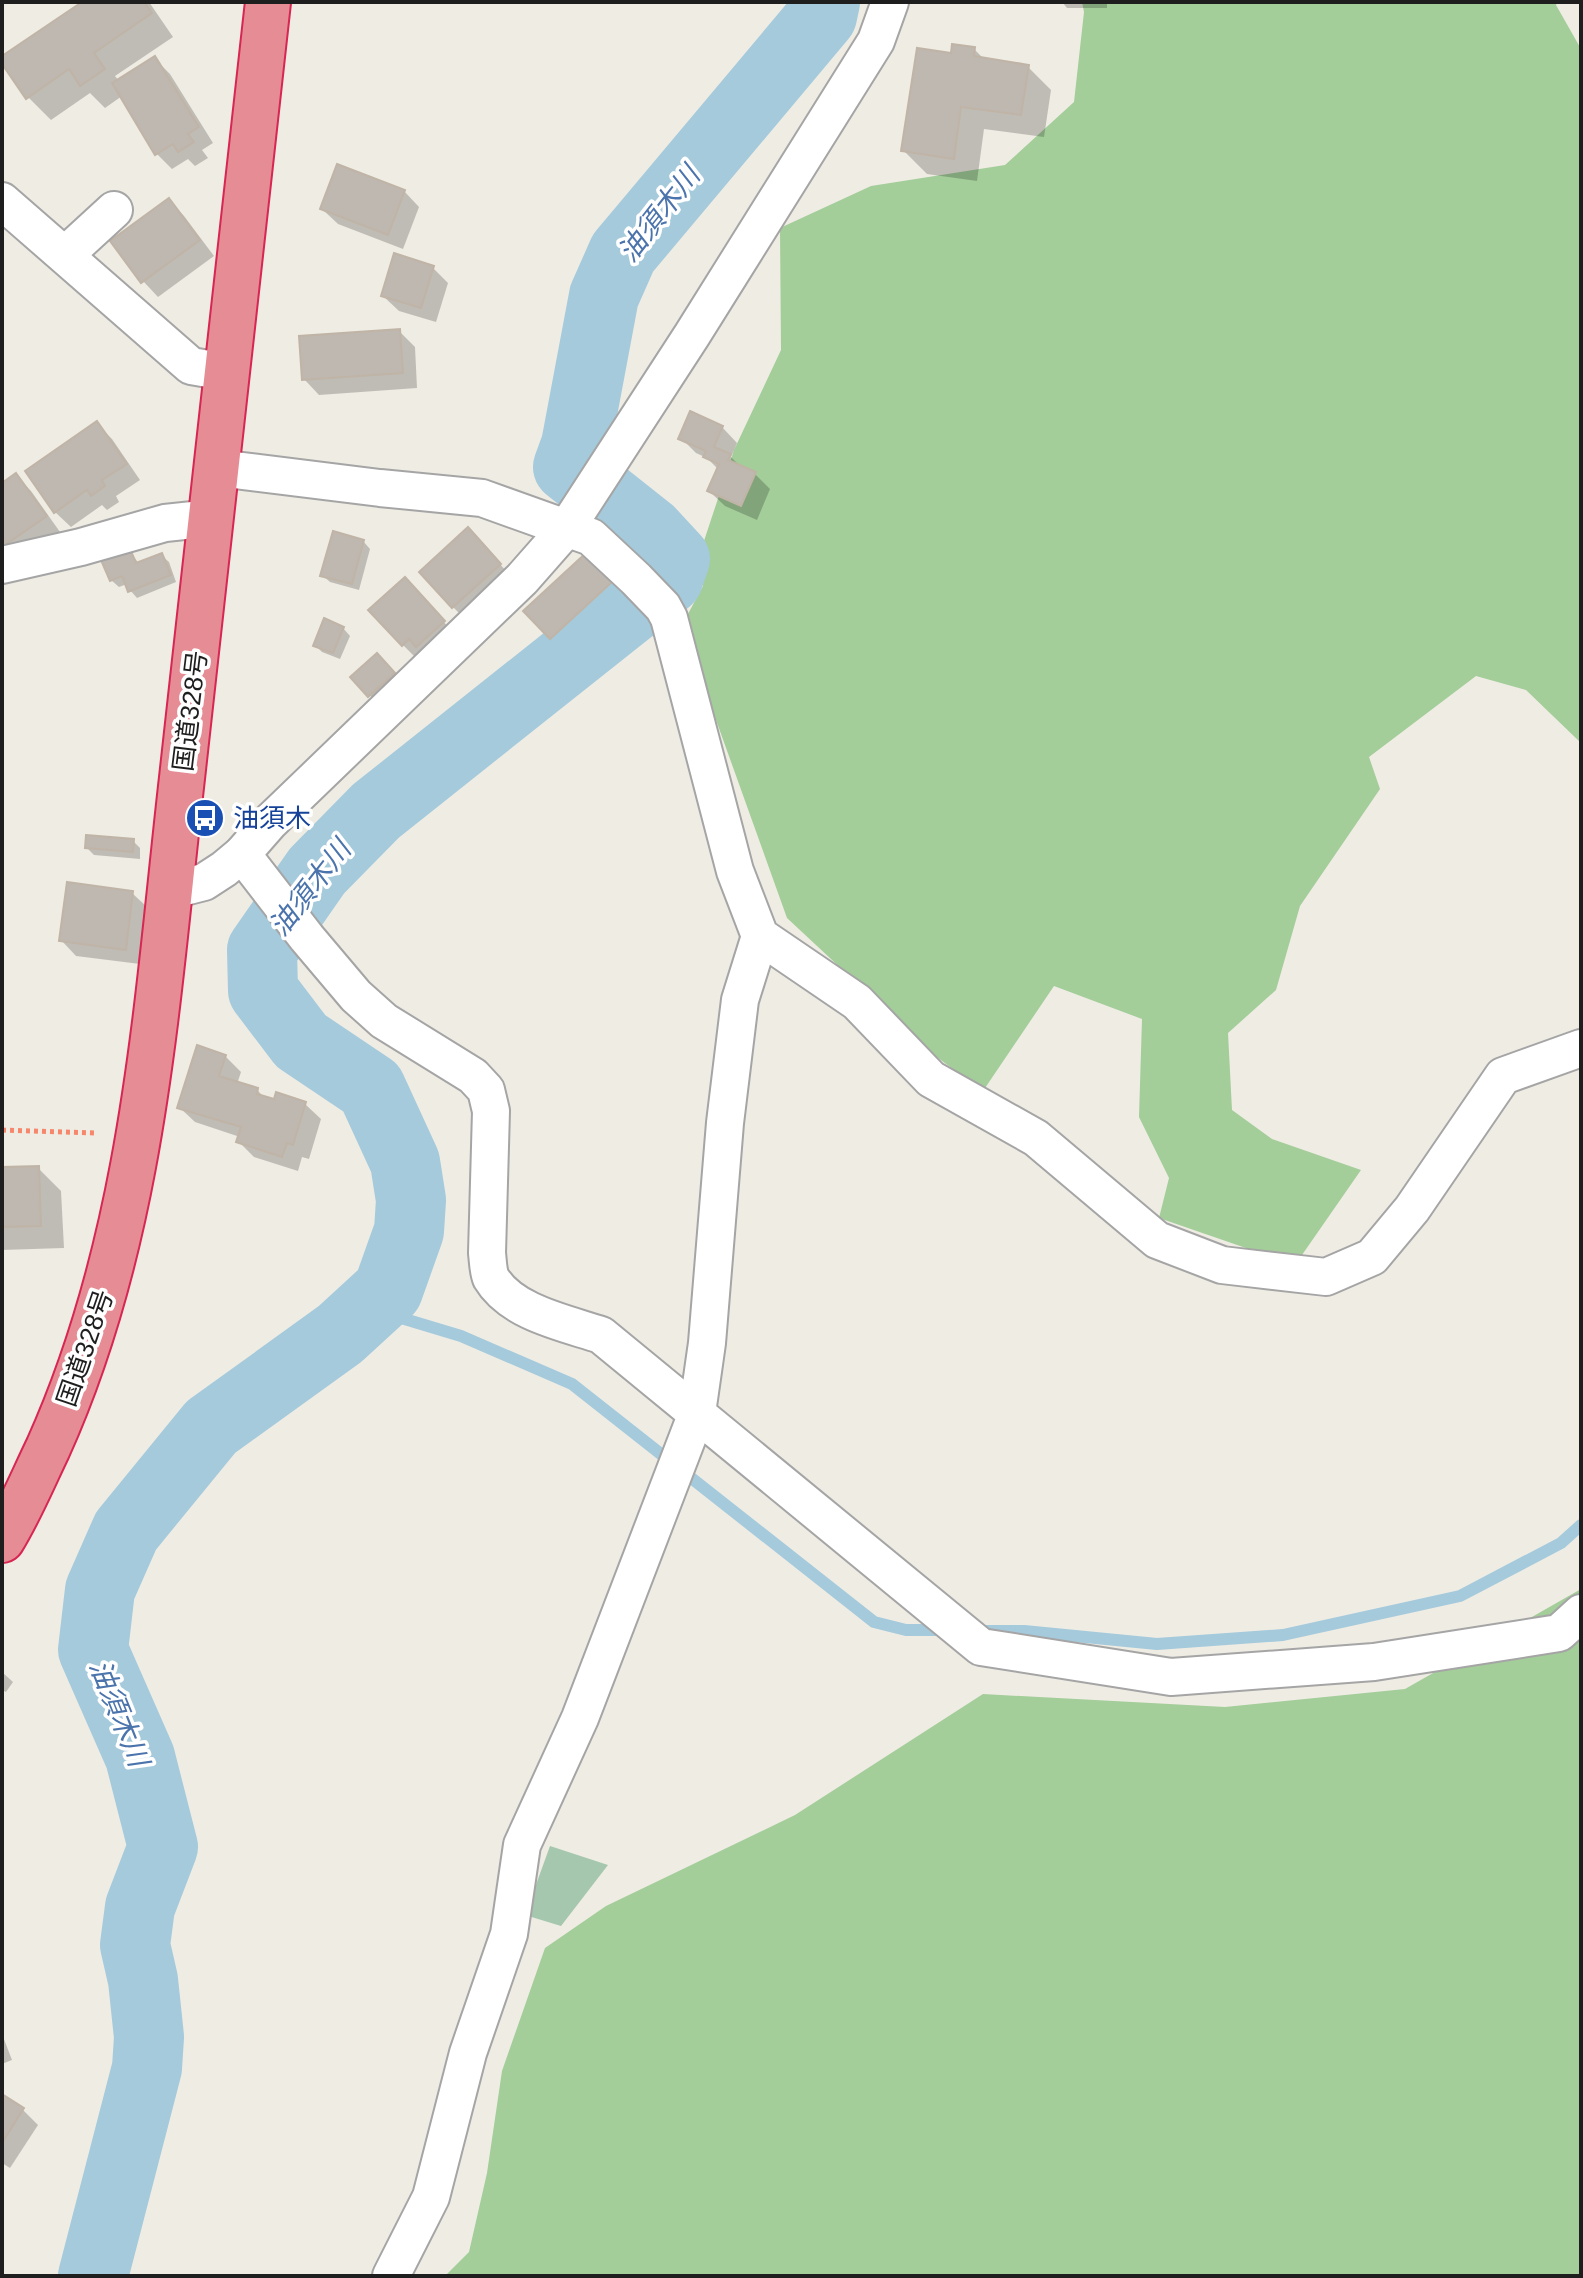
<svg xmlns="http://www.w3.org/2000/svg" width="1583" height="2278" viewBox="0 0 1583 2278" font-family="Arial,'Noto Sans JP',sans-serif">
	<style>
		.forest { fill: #a3cd99 }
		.cemetery { fill: #a5c7ad }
		.shadow { fill: #0003 }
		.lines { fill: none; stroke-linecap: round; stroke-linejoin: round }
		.stream { stroke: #a4cadc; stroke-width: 12 }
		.river { stroke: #a4cadc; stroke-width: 70 }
		.building { fill: #bfb8b0; stroke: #c0b4a6; stroke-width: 2 }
		.street-casing { stroke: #a5a5a5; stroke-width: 40 }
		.highway-casing { stroke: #d72652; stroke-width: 48 }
		.path { stroke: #f7876c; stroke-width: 5; stroke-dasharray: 4 4; stroke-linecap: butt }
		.street { stroke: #fff; stroke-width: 36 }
		.highway { stroke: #e58c94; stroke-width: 44 }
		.labels { text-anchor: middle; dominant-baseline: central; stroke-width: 7; stroke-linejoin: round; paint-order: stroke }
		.street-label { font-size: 26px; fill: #1e1e1e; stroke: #fff }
		.transit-label { font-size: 26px; fill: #164399; stroke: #fff; text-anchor: start }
		.water-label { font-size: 28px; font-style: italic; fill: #4b73ac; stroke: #fff }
	</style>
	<rect width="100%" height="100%" fill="#efece4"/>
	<!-- forest -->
	<g class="forest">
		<polygon points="1082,2 1558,2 1556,5 1581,49 1581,743 1526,690 1476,676 1369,757 1380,789 1300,906 1276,990 1228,1033 1232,1110 1272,1139 1361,1170 1295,1265 1159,1218 1169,1178 1139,1117 1142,1019 1054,986 983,1091 934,1055 787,918 682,625 703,586 704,541 734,450 781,350 780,228 871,186 1005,165 1074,102 1084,12"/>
		<polygon points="1581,1589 1581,2276 445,2276 469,2252 487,2173 502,2071 545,1948 606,1906 795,1815 983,1694 1225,1707 1405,1689"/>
	</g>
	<!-- cemetery -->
	<polygon class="cemetery" points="550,1846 608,1865 561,1926 525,1915"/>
	<!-- shadow -->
	<g class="shadow">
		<polygon points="86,2 149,2 173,37 115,76 119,81 155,59 170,74 213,143 202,150 208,158 195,166 188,159 172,169 157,154 122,96 105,108 90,93 51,120 28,97 2,59"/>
		<polygon points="1062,2 1107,2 1107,8 1067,8"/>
		<polygon points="974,49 985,60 1028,67 1051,90 1044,137 984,129 977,181 927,174 903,150 952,55"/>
		<polygon points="404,191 419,207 403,249 338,224 322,209"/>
		<polygon points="169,200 184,216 214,256 158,297 143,281"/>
		<polygon points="433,268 448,283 436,322 399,311 383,296"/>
		<polygon points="399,331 415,347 417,388 319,395 304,379"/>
		<polygon points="97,424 112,439 140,480 116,496 119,502 107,510 102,505 71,527 55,512"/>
		<polygon points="722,427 737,443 731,457 742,468 755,474 770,489 757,520 725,506 709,491 719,470 707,458 696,453 681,438"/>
		<polygon points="16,476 31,491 60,532 15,564 2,550 2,486"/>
		<polygon points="363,541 370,549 359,590 330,582 322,575"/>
		<polygon points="483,545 514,580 468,622 453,607"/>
		<polygon points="130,551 139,564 161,555 169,562 176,582 137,598 130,590 127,584 119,587 111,580"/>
		<polygon points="601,570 627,598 567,653 526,611"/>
		<polygon points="420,595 458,638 418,660 403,645"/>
		<polygon points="343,628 350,636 340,659 322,652 315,645"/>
		<polygon points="377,656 401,681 377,703 353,677"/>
		<polygon points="133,841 140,848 140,859 94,855 87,848"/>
		<polygon points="132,893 148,908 140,964 76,956 61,940"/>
		<polygon points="225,1056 241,1072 237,1084 257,1090 265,1098 305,1104 321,1119 309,1159 302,1157 298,1171 254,1157 239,1142 240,1137 195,1122 179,1107"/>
		<polygon points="38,1168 61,1191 64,1248 2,1250 2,1169"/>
		<polygon points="2,1672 13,1682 6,1692 2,1690"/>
		<polygon points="2,2034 12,2060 2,2064"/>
		<polygon points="2,2097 23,2110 38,2125 10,2168 2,2163"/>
	</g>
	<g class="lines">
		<!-- stream -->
		<g class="stream">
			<polyline points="368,1308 461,1336 572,1384 874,1622 906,1630 947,1630"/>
			<polyline points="978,1631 1024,1631 1157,1644 1283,1635 1460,1596 1561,1543 1581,1525"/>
		</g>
		<!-- river -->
		<polyline class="river" points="93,2276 147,2068 149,2037 143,1980 135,1945 140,1907 163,1847 140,1757 93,1650 100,1590 126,1531 211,1427 340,1334 388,1290 409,1231 411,1200 405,1162 371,1088 301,1041 263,991 262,950 317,871 376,811 668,579 675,559 650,532 568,467 576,445 604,296 623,253 822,16 825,2"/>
	</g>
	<!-- building -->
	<g class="building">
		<polygon points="82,2 144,2 152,13 94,53 105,69 80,86 69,69 26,99 2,64 2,56"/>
		<polygon points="952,44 975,47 974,56 1029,65 1021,115 961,107 954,159 901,151 917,48 951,53"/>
		<polygon points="155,56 199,127 188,134 194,142 178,152 173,144 155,155 112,83"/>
		<polygon points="337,164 405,190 388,235 320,209"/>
		<polygon points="169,198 200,240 141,283 110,241"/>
		<polygon points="394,253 434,266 421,308 381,296"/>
		<polygon points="400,329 403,373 302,380 299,336"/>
		<polygon points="690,411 723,426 714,447 731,454 728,460 756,472 741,506 707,491 719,464 703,457 706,451 678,439"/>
		<polygon points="97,421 127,464 102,480 105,486 91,496 87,490 54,513 25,471"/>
		<polygon points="16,473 47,516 2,547 2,483"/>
		<polygon points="468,527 501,564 452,608 419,572"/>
		<polygon points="333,531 364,540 352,584 320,576"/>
		<polygon points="130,549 136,563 162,553 171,575 128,592 122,576 110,581 101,560"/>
		<polygon points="586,553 613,581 550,639 523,611"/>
		<polygon points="405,577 445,621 416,647 409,639 402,646 368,610"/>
		<polygon points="324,618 344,627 333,653 313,646"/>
		<polygon points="377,653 395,673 368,697 350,677"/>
		<polygon points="86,835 134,839 133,852 85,848"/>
		<polygon points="67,882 133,891 126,950 59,941"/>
		<polygon points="197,1045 226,1055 219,1076 258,1088 257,1094 274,1099 276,1092 306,1102 293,1145 287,1143 282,1157 236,1142 241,1127 177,1108"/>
		<polygon points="39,1166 41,1226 2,1227 2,1167"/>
		<polygon points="2,2094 24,2108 2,2143"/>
	</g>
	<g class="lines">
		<defs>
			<g id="street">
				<polyline points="2,201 191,366 226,372"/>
				<polyline points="65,255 114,210"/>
				<polyline points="218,468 380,488 482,498 591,537 636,579 663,607 669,618 735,871 760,936 857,1002 931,1079 1036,1138 1157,1240 1222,1265 1326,1277 1372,1257 1412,1209 1503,1076 1581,1048"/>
				<polyline points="2,565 81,547 165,523 212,518"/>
				<path d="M242 854 307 938 356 996 384 1021 473 1076 486 1090 491 1111 487 1253C488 1261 488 1271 491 1278 512 1313 565 1323 601 1335L981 1647 1171 1677 1374 1662 1559 1633 1581 1613"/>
				<polyline points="169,891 204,882 224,869 242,854 270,822 522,579 566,529 692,335 876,41 890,2"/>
				<polyline points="391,2276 431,2197 468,2053 509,1934 522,1845 580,1718 697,1413 707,1343 725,1123 740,1000 760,936"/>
			</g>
			<path id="highway" d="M2 1540C20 1511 33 1479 48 1448 144 1235 156 1007 182 778 212 520 239 261 268 2"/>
		</defs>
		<!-- street casing -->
		<use href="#street" class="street-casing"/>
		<!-- highway casing -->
		<use href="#highway" class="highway-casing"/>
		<!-- path -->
		<polyline class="path" points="2,1130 97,1133"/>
		<!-- street -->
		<use href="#street" class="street"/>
		<!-- highway -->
		<use href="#highway" class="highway"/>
	</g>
	<!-- icons -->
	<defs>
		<symbol id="bus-disc" viewBox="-11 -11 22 22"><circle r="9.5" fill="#1a4fb4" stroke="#fff"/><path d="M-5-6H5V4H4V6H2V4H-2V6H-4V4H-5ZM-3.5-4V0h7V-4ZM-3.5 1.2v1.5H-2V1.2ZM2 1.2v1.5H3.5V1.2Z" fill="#fff"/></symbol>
	</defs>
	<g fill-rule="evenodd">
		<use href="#bus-disc" x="183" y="796" width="44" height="44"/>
	</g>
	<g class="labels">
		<!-- street labels -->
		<g class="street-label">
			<text transform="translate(190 711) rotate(-83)">国道328号</text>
			<text transform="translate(85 1348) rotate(-71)">国道328号</text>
		</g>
		<!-- transit labels -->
		<g class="transit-label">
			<text x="233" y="818">油須木</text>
		</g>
		<!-- water labels -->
		<g class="water-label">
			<text transform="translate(659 214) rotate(-52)">油須木川</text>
			<text transform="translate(310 888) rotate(-52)">油須木川</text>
			<text transform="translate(119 1713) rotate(68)">油須木川</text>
		</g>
	</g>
	<!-- border -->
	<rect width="1583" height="2278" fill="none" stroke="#1e1e1e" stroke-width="8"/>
</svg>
